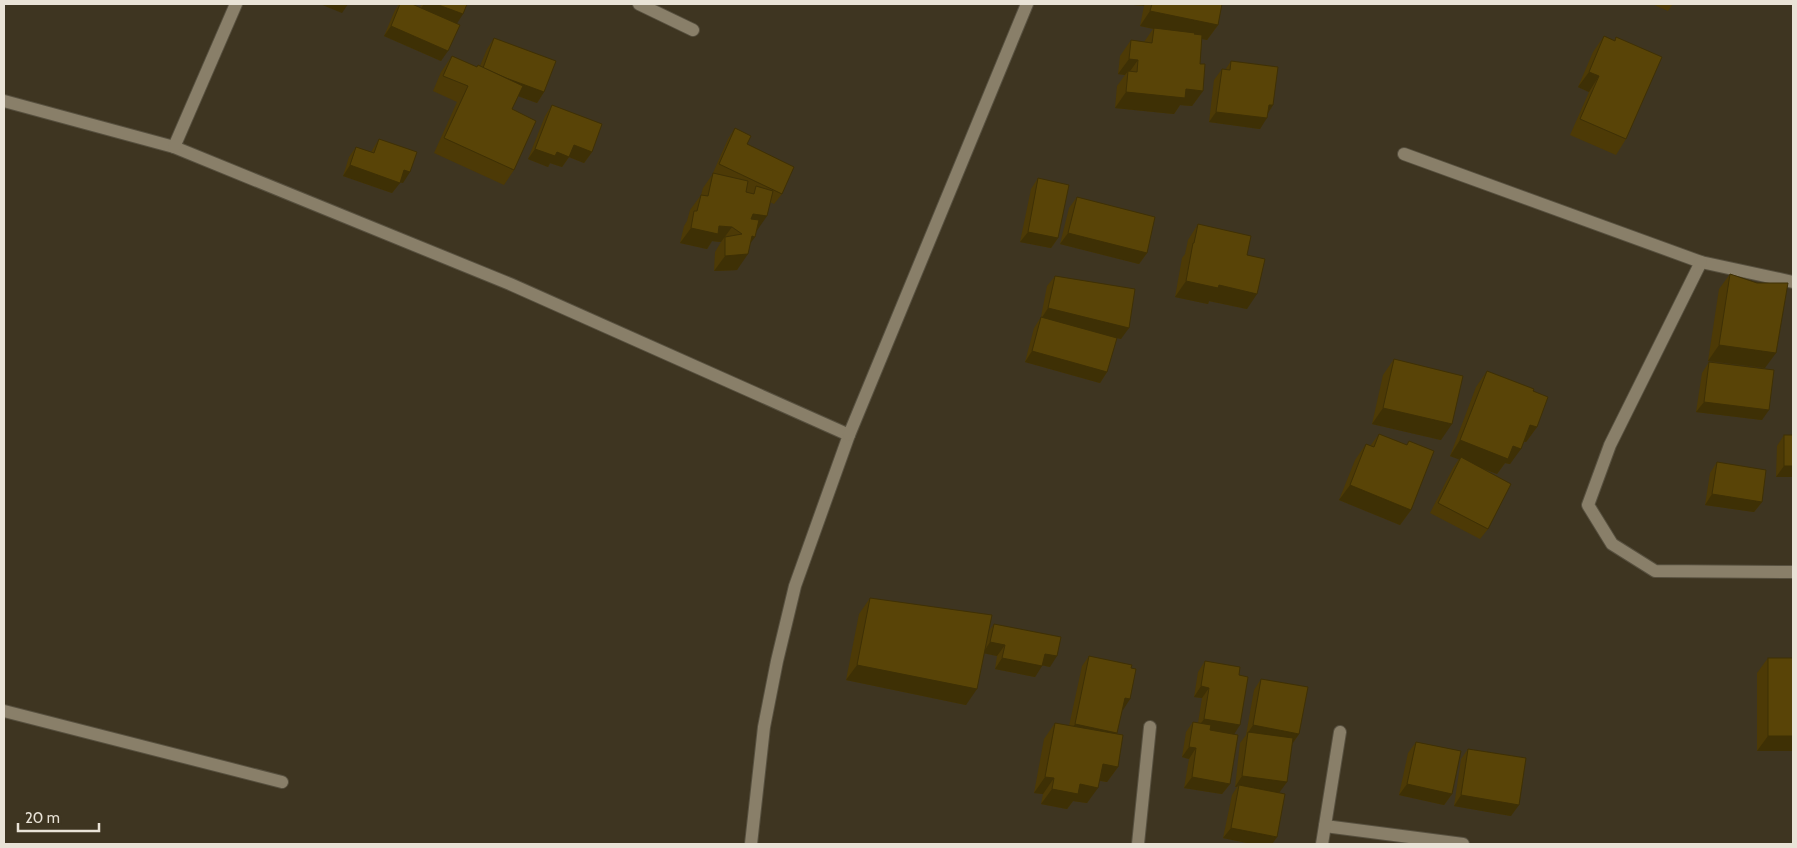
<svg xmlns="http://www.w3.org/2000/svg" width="1797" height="848" viewBox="0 0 1797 848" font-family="Cabin,sans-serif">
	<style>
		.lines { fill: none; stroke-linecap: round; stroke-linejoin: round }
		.street-casing { stroke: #57503f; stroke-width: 14 }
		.street { stroke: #897f69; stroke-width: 12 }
		.wall { fill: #4d3a06 }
		.shaded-wall { fill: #3e3005 }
		.building { fill: #594407; stroke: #3e3005 }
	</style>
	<rect width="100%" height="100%" fill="#3e3521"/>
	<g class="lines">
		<defs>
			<g id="street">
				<polyline points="639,4 693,30"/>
				<polyline points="4,101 174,147 510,284 849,435 795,586 777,661 764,727 751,844"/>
				<polyline points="174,147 236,4"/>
				<polyline points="1404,154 1701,262 1793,282"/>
				<polyline points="1701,262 1610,445 1588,505 1612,544 1655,571 1793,572"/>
				<polyline points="849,435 1027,4"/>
				<polyline points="4,711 282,782"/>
				<polyline points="1325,826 1463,844"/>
				<polyline points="1138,844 1150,727"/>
				<polyline points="1322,844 1340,732"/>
			</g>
		</defs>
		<!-- street casing -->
		<use href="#street" class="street-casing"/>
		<!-- street -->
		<use href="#street" class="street"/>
	</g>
	<!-- wall -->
	<g class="wall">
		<polygon points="399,4 412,4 420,7 422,4 467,4 463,14 456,23 441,61 384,36 395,10"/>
		<polygon points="1135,4 1222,4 1218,25 1207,40 1202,39 1200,64 1203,91 1192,106 1180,105 1174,114 1115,108 1117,86 1125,75 1118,74 1120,56 1131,40 1144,42 1153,29 1140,26 1144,6 1134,5"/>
		<polygon points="1652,4 1673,4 1668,11"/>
		<polygon points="1604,36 1614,40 1616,37 1626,139 1616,155 1570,135 1589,92 1578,87 1593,52"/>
		<polygon points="494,38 544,92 537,103 518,96 512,109 514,170 504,185 434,153 457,102 433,91 441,72 452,56 476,67 478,65 480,66 487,49"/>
		<polygon points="1231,61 1273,105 1268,113 1260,129 1209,122 1214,80 1222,69 1225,70"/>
		<polygon points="552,105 592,152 584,163 569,157 562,167 550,163 548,167 528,159 545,116"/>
		<polygon points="735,128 782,194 774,204 770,202 737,270 714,271 715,252 721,242 712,241 707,249 680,243 684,226 687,221 690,210 701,195 703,188 712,175 728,139"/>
		<polygon points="379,139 403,183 400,182 392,193 343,176 349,157 356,147 371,152"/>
		<polygon points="1038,178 1058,238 1051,248 1020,242 1031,189"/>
		<polygon points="1077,197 1147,253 1139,264 1060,244 1069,208"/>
		<polygon points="1198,224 1247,255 1247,309 1209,301 1208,304 1175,297 1182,258 1185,254 1188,240"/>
		<polygon points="1730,274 1765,368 1708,361 1719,289"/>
		<polygon points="1055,276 1121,339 1114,337 1107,372 1100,383 1025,362 1034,328 1041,317 1047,286"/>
		<polygon points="1394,359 1441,440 1372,424 1383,375"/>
		<polygon points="1709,362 1762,420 1696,412 1702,373"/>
		<polygon points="1487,371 1533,391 1537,427 1526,442 1524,442 1510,464 1505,463 1497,474 1480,468 1488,529 1480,539 1430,513 1453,468 1459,459 1450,456 1476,387"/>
		<polygon points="1379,434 1406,445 1409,441 1411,510 1400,525 1339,500 1355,460 1366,444 1370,446"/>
		<polygon points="1784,435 1793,477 1776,477 1777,446"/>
		<polygon points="1717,462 1762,502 1754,512 1705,505 1710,473"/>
		<polygon points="870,598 988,632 994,624 1050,667 1042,665 1035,677 995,669 997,656 984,653 966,705 846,680 859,614"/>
		<polygon points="1089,656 1131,668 1130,699 1122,710 1117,734 1118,767 1107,782 1100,781 1087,803 1073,801 1067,809 1041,804 1043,794 1034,793 1044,739 1055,723 1069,726 1082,666"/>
		<polygon points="1768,658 1793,751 1757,751 1757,673"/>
		<polygon points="1205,661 1239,675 1230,784 1222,794 1184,788 1189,759 1182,757 1186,732 1193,722 1198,723 1202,698 1194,697 1198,672"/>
		<polygon points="1261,679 1299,734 1292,744 1279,793 1277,837 1272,844 1252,844 1223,838 1232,795 1237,787 1235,787 1240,743 1246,735 1254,690"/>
		<polygon points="1416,742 1452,794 1444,805 1399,795 1408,753"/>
		<polygon points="1468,749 1511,816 1454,806 1461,759"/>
	</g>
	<!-- shaded-wall -->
	<g class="shaded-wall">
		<polygon points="320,4 348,4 342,13"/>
		<polygon points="424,4 436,4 463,14 456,25 419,11"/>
		<polygon points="1135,4 1145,4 1144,6 1134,5"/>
		<polygon points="1150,11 1218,25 1207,40 1140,26"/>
		<polygon points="391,26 448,51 441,61 384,36"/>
		<polygon points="1129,59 1138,60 1128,74 1128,71 1125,75 1118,74"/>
		<polygon points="483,70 544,92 537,103 475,80"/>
		<polygon points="1589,72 1599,76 1589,92 1578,87"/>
		<polygon points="1186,89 1203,91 1192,106 1180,105 1174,114 1115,108 1126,92"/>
		<polygon points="1269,105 1273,105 1266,116"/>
		<polygon points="1216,112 1267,118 1260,129 1209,122"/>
		<polygon points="574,145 592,152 584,163 569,157 562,167 550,163 548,167 528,159 535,149 557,152"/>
		<polygon points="350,165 400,183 392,193 343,176"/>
		<polygon points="404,170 410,172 403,183 396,181"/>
		<polygon points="753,214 767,216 756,232 742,229"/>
		<polygon points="719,226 732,227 721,242 712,241 707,249 680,243 691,228"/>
		<polygon points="1028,232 1058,238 1051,248 1020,242"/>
		<polygon points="1068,233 1147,253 1139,264 1060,244"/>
		<polygon points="752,236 755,237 744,252"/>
		<polygon points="748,254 737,270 714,271 725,256"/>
		<polygon points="1186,281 1219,285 1257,294 1247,309 1209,301 1208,304 1175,297"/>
		<polygon points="1048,308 1129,328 1121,339 1041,319"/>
		<polygon points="1719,345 1776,353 1765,368 1708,361"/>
		<polygon points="1032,351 1107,372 1100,383 1025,362"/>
		<polygon points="1704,402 1769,410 1762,420 1696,412"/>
		<polygon points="1383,408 1452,424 1441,440 1372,424"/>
		<polygon points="1530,425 1537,427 1526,442 1519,440"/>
		<polygon points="1460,440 1513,446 1521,449 1510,464 1505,463 1497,474 1450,456"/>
		<polygon points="1784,466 1793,466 1793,477 1776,477"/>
		<polygon points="1350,485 1411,510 1400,525 1339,500"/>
		<polygon points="1712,494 1762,502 1754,512 1705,505"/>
		<polygon points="990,642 1005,645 997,656 983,653"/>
		<polygon points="1045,654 1057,656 1050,667 1037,664"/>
		<polygon points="1002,658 1042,666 1035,677 995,669"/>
		<polygon points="857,665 977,689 966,705 846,680"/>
		<polygon points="1201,686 1209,688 1202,698 1194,697"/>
		<polygon points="1125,698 1130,699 1123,710 1117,709"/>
		<polygon points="1204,719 1240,725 1233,736 1196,730"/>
		<polygon points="1075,724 1117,733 1110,744 1067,735"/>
		<polygon points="1253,725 1299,734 1292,744 1248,733"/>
		<polygon points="1768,736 1793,736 1793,751 1757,751"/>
		<polygon points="1189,747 1196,748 1189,759 1182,757"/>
		<polygon points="1103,764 1118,767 1107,782 1092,779"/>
		<polygon points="1242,776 1287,782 1279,793 1239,785 1237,787 1235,787"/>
		<polygon points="1045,777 1054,778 1043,794 1034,793"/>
		<polygon points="1192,777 1230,784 1222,794 1184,788"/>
		<polygon points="1080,784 1098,788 1087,803 1073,801 1067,809 1041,804 1052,789"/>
		<polygon points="1407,784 1452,794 1444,805 1399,795"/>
		<polygon points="1461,795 1519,805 1511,816 1454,806"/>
		<polygon points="1231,828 1277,837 1272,844 1252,844 1223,838"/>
	</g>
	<!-- building -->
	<g class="building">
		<polygon points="400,4 412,4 460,25 448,51 391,26"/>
		<polygon points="436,4 467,4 463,14"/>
		<polygon points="1152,4 1222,4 1218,25 1150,11"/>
		<polygon points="1154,28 1195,33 1194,34 1202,35 1200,64 1205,64 1203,91 1186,89 1185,98 1126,92 1128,71 1137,72 1138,60 1129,59 1131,40 1152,43"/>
		<polygon points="1604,36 1615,41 1616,37 1662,57 1626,139 1580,119 1599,76 1589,72"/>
		<polygon points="494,38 556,61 544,92 506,78 483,68"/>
		<polygon points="452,56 477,67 478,65 523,86 512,109 536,121 514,170 444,138 468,86 443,76"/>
		<polygon points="1231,61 1278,67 1273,105 1269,105 1267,118 1216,112 1222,69 1230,70"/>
		<polygon points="552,105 602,124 592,152 574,145 569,157 557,152 555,156 535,149"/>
		<polygon points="735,128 751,136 747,144 794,167 782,194 719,164"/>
		<polygon points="379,139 417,152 410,172 404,170 400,183 350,165 356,147 374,153"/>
		<polygon points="713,173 748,181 746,192 754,194 756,186 773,191 767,216 753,214 751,219 759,220 755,237 752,236 748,254 725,256 725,237 742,234 732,227 719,226 718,234 691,228 694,211 697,211 701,195 708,196"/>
		<polygon points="1038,178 1069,185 1058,238 1028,232"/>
		<polygon points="1077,197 1155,217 1147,253 1068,233"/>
		<polygon points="1198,224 1251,236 1247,255 1265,259 1257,294 1219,285 1218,288 1186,281 1193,243 1194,243"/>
		<polygon points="1730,274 1757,283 1788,283 1776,353 1719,345"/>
		<polygon points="1055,276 1135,289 1129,328 1048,308"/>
		<polygon points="1041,317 1117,338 1107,372 1032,351"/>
		<polygon points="1394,359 1463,376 1452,424 1383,408"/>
		<polygon points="1709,362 1774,370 1769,410 1704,402"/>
		<polygon points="1487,371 1534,389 1533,391 1548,397 1537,427 1530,425 1521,449 1513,446 1508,459 1460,440"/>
		<polygon points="1379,434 1407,445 1409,441 1434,451 1411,510 1350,485 1366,444 1374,447"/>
		<rect x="1784" y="435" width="9" height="31"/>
		<polygon points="1461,457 1511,484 1488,529 1438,503"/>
		<polygon points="1717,462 1766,470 1762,502 1712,494"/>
		<polygon points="870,598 992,615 977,689 857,665"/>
		<polygon points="994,624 1061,637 1057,656 1045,654 1042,666 1002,658 1005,645 990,642"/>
		<polygon points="1089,656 1132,665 1131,668 1136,669 1130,699 1125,698 1117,733 1075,724"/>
		<rect x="1768" y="658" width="25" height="78"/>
		<polygon points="1205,661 1240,667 1239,675 1248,677 1240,725 1204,719 1209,688 1201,686"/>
		<polygon points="1261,679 1308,687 1299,734 1253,725"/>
		<polygon points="1193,722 1211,725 1210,730 1238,735 1230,784 1192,777 1196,748 1189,747"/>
		<polygon points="1055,723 1123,735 1118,767 1103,764 1098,788 1080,784 1078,794 1052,789 1054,778 1045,777"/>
		<polygon points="1248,732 1293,738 1287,782 1242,776"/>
		<polygon points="1416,742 1461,751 1452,794 1407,784"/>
		<polygon points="1468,749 1526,758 1519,805 1461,795"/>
		<polygon points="1239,785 1285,794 1277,837 1231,828"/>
	</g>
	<!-- border -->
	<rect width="1797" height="848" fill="none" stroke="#e9e3d7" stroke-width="10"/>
	<!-- scale -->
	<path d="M18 823v8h81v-8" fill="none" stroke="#e9e3d7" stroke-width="2.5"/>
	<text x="25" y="823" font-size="15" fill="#e9e3d7" stroke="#3e3521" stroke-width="4" paint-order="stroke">20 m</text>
</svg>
